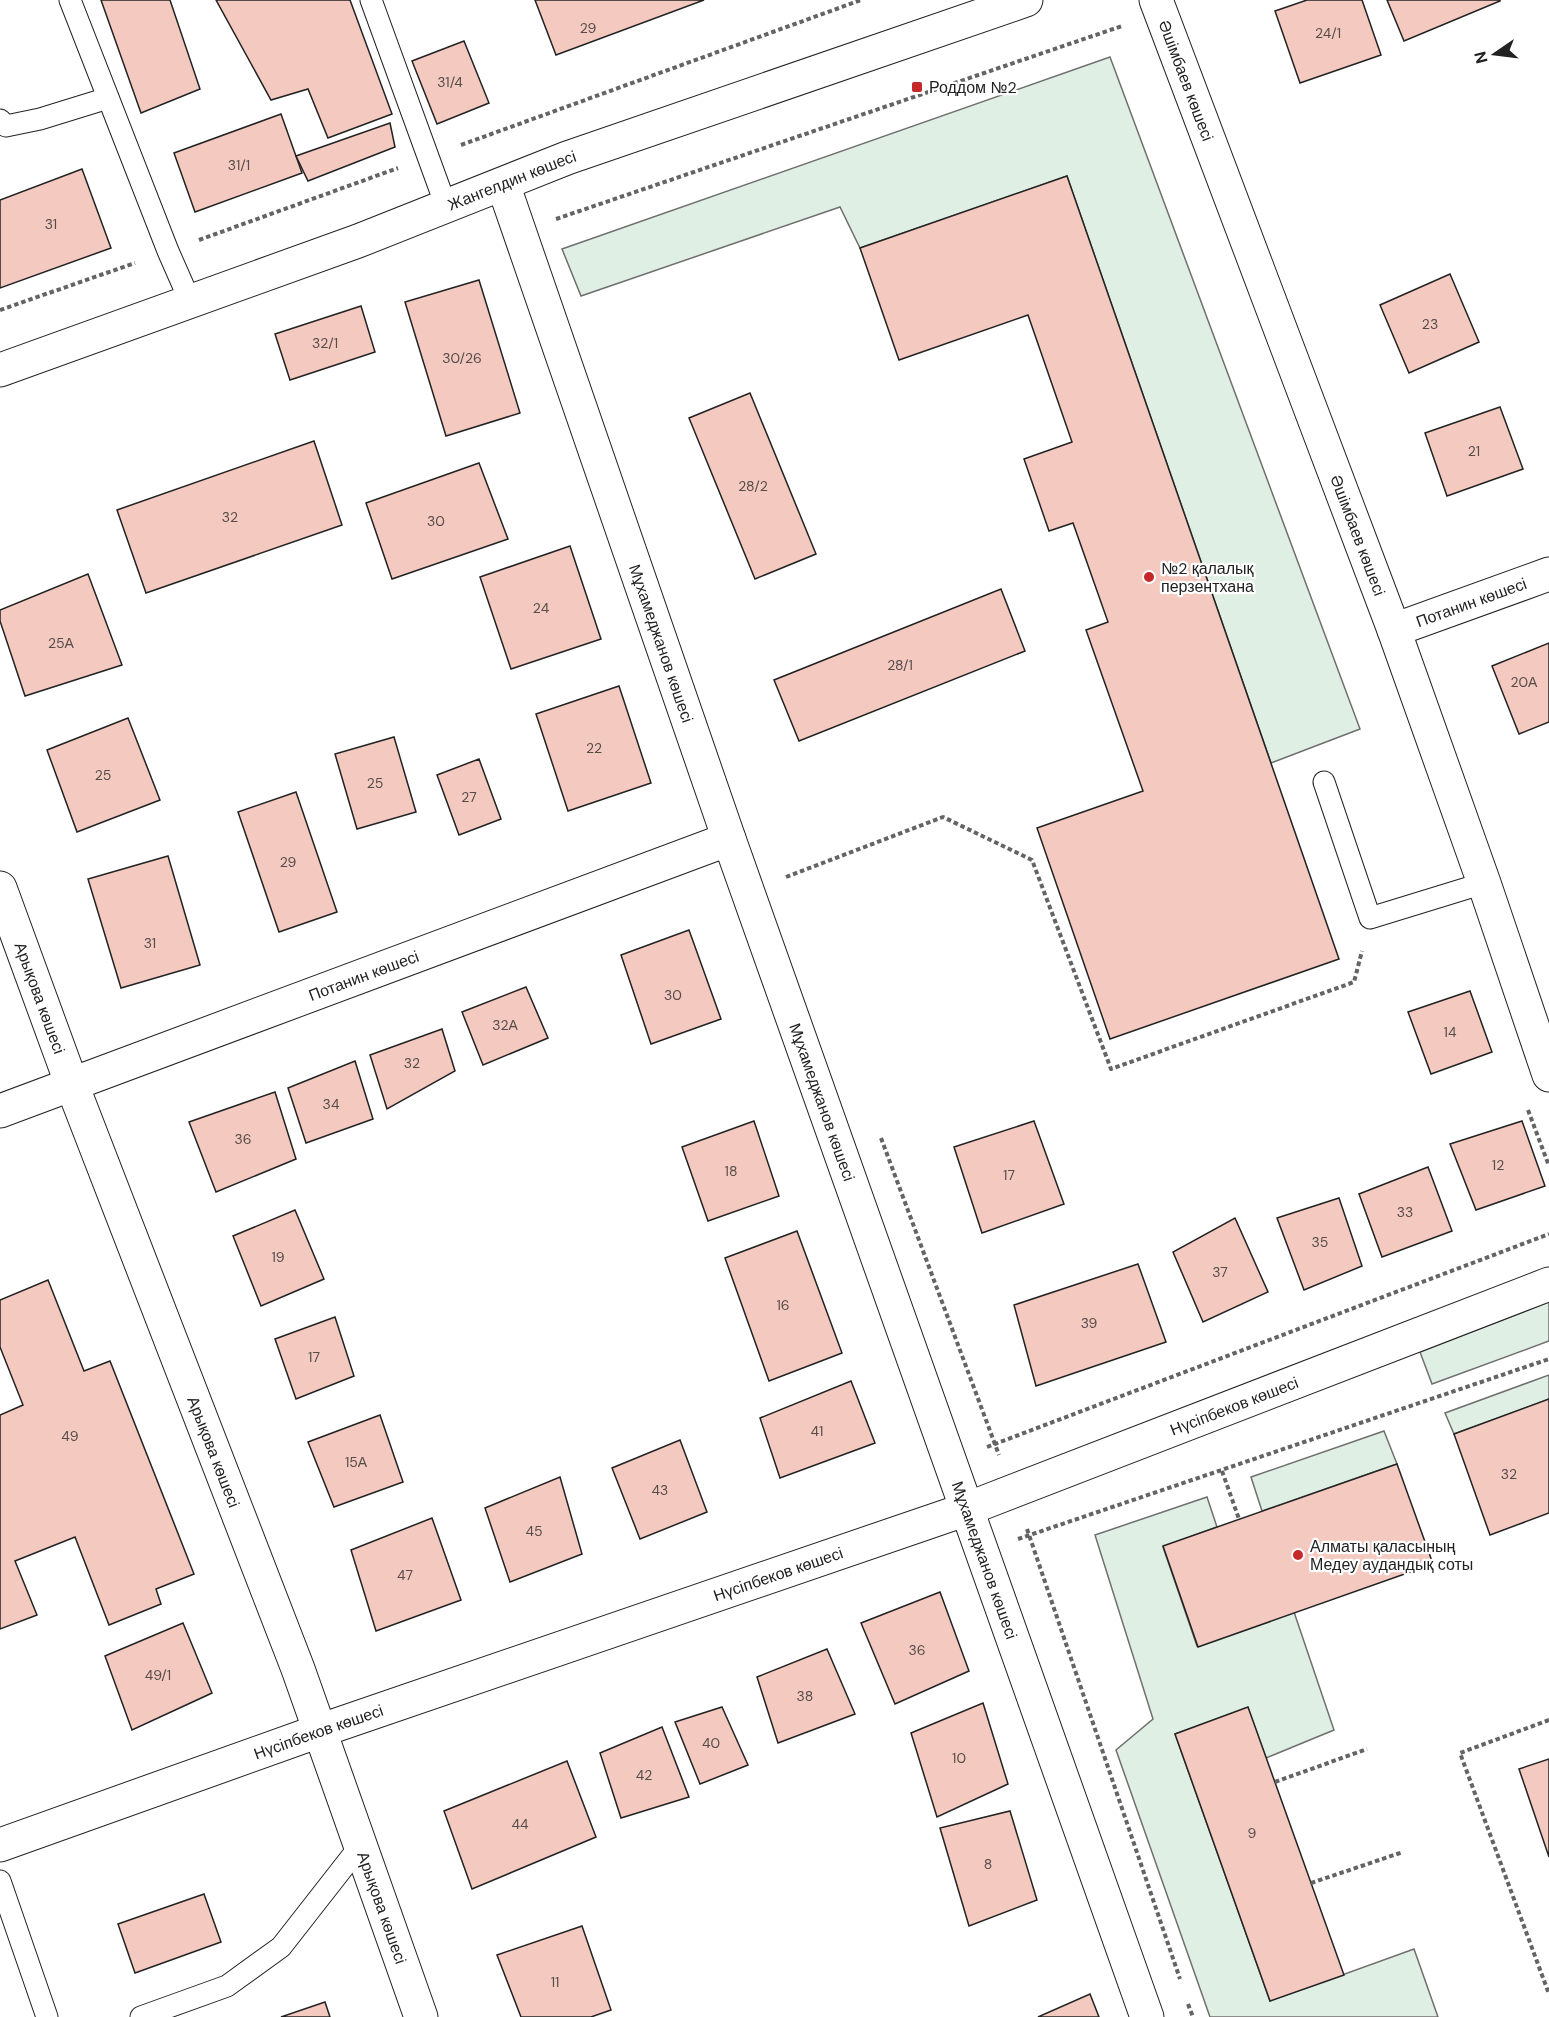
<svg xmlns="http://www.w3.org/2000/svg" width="1549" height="2017" viewBox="0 0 1549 2017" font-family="'DM Sans',sans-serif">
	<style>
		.green { fill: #e0efe3; stroke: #6f6f6f; stroke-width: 1.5 }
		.building { fill: #f3c9c0; stroke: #222; stroke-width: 1.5 }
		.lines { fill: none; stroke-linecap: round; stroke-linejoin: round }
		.lane-casing { stroke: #222; stroke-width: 23 }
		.street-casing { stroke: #222; stroke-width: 35 }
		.secondary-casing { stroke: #222; stroke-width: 35 }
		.path { stroke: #646464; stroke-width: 4; stroke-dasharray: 4.5 3; stroke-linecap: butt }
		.lane { stroke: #fff; stroke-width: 21 }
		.street { stroke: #fff; stroke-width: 33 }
		.secondary { stroke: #fff; stroke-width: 33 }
		.poi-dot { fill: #c62828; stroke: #fff; stroke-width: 2 }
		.labels { text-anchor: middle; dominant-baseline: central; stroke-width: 4.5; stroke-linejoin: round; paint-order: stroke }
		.number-label { font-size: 14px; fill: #564c4a }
		.street-label { font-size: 16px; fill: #222; stroke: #fff }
		.poi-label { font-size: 16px; fill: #222; stroke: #fff; text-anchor: start }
	</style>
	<rect width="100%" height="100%" fill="#fff"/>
	<!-- green -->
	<g class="green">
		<polygon points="1110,57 1360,729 1271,763 1067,176 860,248 840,207 581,296 562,249"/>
		<polygon points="1549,1302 1549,1341 1432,1384 1420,1352"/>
		<polygon points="1549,1375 1549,1399 1454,1434 1445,1413"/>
		<polygon points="1384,1431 1397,1464 1262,1511 1251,1477"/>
		<polygon points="1207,1497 1217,1527 1163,1547 1197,1646 1294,1612 1334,1730 1266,1758 1248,1708 1175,1734 1270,2001 1414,1949 1438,2017 1210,2017 1116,1750 1153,1719 1095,1535"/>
	</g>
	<!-- building -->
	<g class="building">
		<polygon points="101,0 170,0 200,89 141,113"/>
		<polygon points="216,0 350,0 392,114 328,138 308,89 271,100"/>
		<polygon points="535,0 704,0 556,55"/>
		<polygon points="1307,0 1362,0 1381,55 1300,83 1275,11"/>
		<polygon points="1387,0 1500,0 1500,1 1404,41"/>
		<polygon points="464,41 489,103 437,124 412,61"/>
		<polygon points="281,114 302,173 195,212 174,153"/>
		<polygon points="390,123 395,147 308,181 296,156"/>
		<polygon points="82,169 111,248 0,288 0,200"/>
		<polygon points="1067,176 1339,959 1110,1039 1037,828 1143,791 1086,630 1108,622 1073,523 1049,531 1024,459 1072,442 1028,315 899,360 860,248"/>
		<polygon points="1450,274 1479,342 1409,373 1380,305"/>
		<polygon points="479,280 520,413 446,436 405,302"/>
		<polygon points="361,306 375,352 290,380 275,334"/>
		<polygon points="750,393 816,554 755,579 689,418"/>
		<polygon points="1500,407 1523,469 1447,496 1425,433"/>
		<polygon points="314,441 342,525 146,593 117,510"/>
		<polygon points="479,463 508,539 392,579 366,503"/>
		<polygon points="570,546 601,639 511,669 480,577"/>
		<polygon points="88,574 122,665 25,696 0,621 0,610"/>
		<polygon points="1001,589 1025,651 799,741 774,680"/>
		<polygon points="1549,643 1549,722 1519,734 1492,666"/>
		<polygon points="619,686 651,783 568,811 536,714"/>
		<polygon points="128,718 160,800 77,832 47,750"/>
		<polygon points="394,737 416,812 357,829 335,754"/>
		<polygon points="479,759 501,819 459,835 437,775"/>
		<polygon points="296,792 337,912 279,932 238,812"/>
		<polygon points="168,856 200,965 121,988 88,879"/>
		<polygon points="689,930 721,1019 651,1044 621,955"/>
		<polygon points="526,987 548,1038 483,1065 462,1012"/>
		<polygon points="1470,991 1492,1052 1431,1074 1408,1012"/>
		<polygon points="442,1029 455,1071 387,1109 370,1055"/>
		<polygon points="355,1061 373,1119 306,1143 288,1088"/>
		<polygon points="275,1092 296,1159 216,1192 189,1122"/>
		<polygon points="754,1121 779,1196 708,1221 682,1147"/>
		<polygon points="1034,1121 1064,1204 982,1233 954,1147"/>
		<polygon points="1522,1121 1545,1186 1476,1210 1450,1144"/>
		<polygon points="1428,1167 1452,1231 1382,1257 1359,1194"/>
		<polygon points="1339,1198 1362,1266 1304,1290 1277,1218"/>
		<polygon points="295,1210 324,1279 261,1306 233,1236"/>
		<polygon points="1235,1218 1268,1292 1203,1322 1173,1252"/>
		<polygon points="797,1231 842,1353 769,1381 725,1258"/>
		<polygon points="1138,1264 1166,1342 1036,1386 1014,1305"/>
		<polygon points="48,1280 84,1371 110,1361 194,1574 156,1589 161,1604 109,1625 75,1537 15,1561 37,1615 0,1629 0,1415 23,1405 0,1347 0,1300"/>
		<polygon points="335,1317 354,1376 296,1399 275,1339"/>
		<polygon points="851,1381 875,1443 780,1478 760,1418"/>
		<polygon points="1549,1399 1549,1513 1490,1535 1454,1434"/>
		<polygon points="380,1415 403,1482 334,1507 308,1442"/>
		<polygon points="680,1440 707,1512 640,1539 612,1468"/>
		<polygon points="1397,1464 1433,1564 1198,1647 1163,1546"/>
		<polygon points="560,1477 582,1554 510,1582 485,1508"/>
		<polygon points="432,1518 461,1600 376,1631 351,1550"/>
		<polygon points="940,1592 969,1671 895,1704 861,1623"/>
		<polygon points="183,1623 212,1693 132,1730 105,1656"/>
		<polygon points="827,1649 855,1714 778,1743 757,1677"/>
		<polygon points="983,1703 1008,1784 937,1817 911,1733"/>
		<polygon points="722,1707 748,1765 700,1784 675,1722"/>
		<polygon points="1248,1707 1344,1975 1270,2001 1175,1734"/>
		<polygon points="662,1727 689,1797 621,1818 600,1753"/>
		<polygon points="1549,1759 1549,1857 1519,1769"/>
		<polygon points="567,1761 596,1837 472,1889 444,1811"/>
		<polygon points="1010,1811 1037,1900 969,1926 940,1828"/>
		<polygon points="204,1894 221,1942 135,1973 118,1924"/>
		<polygon points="582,1926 611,2010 591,2017 521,2017 497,1955"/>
		<polygon points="1090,1994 1099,2017 1038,2017"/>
		<polygon points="325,2002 330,2017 281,2017"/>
	</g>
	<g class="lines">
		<defs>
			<g id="lane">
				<polyline points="70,0 168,251 190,301"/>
				<polyline points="371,0 446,206"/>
				<polyline points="0,120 6,126 40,119 108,98"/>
				<polyline points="1324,782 1370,918 1484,883"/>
				<polyline points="0,1881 47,2017"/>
				<polyline points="141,2017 227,1986 281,1947 360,1846"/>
			</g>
			<g id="street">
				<path id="s1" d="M503 184 729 839 1147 2017"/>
				<path id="s2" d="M1394 630 1549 574"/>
				<path id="s3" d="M0 888 72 1085 298 1669 421 2017"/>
				<path id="s4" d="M0 1111 729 839"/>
				<path id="s5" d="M0 1845 319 1731 967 1509 1549 1284"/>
			</g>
			<g id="secondary">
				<path id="s6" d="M1156 0 1394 630 1484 883 1549 1075"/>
				<path id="s7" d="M0 370 358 241 567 158 1026 0"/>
			</g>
		</defs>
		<!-- lane casing -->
		<use href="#lane" class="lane-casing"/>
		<!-- street casing -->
		<use href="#street" class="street-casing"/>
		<!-- secondary casing -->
		<use href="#secondary" class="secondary-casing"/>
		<!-- path -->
		<g class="path">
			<polyline points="461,145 861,0"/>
			<polyline points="556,219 1122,26"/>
			<polyline points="199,240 398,168"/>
			<polyline points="0,310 135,263"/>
			<polyline points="786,877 943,817 1032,860 1111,1069 1354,982 1362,951"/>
			<polyline points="1528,1110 1549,1166"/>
			<polyline points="881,1138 999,1455"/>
			<polyline points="987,1447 1549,1234"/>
			<polyline points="1222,1471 1239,1519"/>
			<polyline points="1027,1529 1180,1979"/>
			<polyline points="1018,1539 1549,1359"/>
			<polyline points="1549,1720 1460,1753 1549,1994"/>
			<polyline points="1275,1782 1367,1749"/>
			<polyline points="1311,1883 1403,1852"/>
			<polyline points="1188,2004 1193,2017"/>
		</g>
		<!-- lane -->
		<use href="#lane" class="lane"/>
		<!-- street -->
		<use href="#street" class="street"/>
		<!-- secondary -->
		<use href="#secondary" class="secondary"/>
	</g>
	<!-- markers -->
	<g class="poi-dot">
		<rect x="911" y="81" width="12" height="12" rx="3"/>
		<circle cx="1149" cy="577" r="6"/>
		<circle cx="1298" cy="1555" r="6"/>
	</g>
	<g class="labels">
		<!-- number labels -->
		<g class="number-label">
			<text x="588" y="28">29</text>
			<text x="1328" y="33">24/1</text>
			<text x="450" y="82">31/4</text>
			<text x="239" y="165">31/1</text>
			<text x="51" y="224">31</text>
			<text x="1430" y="324">23</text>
			<text x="325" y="343">32/1</text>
			<text x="462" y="358">30/26</text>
			<text x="1474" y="451">21</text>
			<text x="753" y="486">28/2</text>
			<text x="230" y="517">32</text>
			<text x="436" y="521">30</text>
			<text x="541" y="608">24</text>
			<text x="61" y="643">25А</text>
			<text x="900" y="665">28/1</text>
			<text x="1524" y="682">20А</text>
			<text x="594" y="748">22</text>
			<text x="103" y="775">25</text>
			<text x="375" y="783">25</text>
			<text x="469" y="797">27</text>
			<text x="288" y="862">29</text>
			<text x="150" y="943">31</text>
			<text x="673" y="995">30</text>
			<text x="505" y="1025">32А</text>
			<text x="1450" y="1032">14</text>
			<text x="412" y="1063">32</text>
			<text x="331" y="1104">34</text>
			<text x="243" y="1139">36</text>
			<text x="1498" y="1165">12</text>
			<text x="731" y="1171">18</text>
			<text x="1009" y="1175">17</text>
			<text x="1405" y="1212">33</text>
			<text x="1320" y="1242">35</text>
			<text x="278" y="1257">19</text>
			<text x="1220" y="1272">37</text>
			<text x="783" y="1305">16</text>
			<text x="1089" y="1323">39</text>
			<text x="314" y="1357">17</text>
			<text x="817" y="1431">41</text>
			<text x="70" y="1436">49</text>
			<text x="356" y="1462">15А</text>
			<text x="1509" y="1474">32</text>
			<text x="660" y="1490">43</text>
			<text x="534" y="1531">45</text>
			<text x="405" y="1575">47</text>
			<text x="917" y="1650">36</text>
			<text x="158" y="1675">49/1</text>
			<text x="805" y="1696">38</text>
			<text x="711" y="1743">40</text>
			<text x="959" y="1758">10</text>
			<text x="644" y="1775">42</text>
			<text x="520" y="1824">44</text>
			<text x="1252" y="1833">9</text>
			<text x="988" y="1864">8</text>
			<text x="555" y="1982">11</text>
		</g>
		<!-- street labels -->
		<g class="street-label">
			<text stroke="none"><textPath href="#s6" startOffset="86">Әшімбаев көшесі</textPath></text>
			<text stroke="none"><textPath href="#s7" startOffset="546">Жангелдин көшесі</textPath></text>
			<text stroke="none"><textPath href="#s6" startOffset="572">Әшімбаев көшесі</textPath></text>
			<text stroke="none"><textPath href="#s2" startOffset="82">Потанин көшесі</textPath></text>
			<text stroke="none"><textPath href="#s1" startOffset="486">Мұхамеджанов көшесі</textPath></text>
			<text stroke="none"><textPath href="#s4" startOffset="388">Потанин көшесі</textPath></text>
			<text stroke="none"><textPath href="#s3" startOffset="117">Арықова көшесі</textPath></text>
			<text stroke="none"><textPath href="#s1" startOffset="972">Мұхамеджанов көшесі</textPath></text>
			<text stroke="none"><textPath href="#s5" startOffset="1310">Нүсіпбеков көшесі</textPath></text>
			<text stroke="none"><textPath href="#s3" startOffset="603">Арықова көшесі</textPath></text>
			<text stroke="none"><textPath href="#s1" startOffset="1458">Мұхамеджанов көшесі</textPath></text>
			<text stroke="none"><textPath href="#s5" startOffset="824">Нүсіпбеков көшесі</textPath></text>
			<text stroke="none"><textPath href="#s5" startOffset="338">Нүсіпбеков көшесі</textPath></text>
			<text stroke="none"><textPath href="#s3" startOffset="1089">Арықова көшесі</textPath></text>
		</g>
		<!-- poi labels -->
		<g class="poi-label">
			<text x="929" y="87">Роддом №2</text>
			<text x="1161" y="568">№2 қалалық<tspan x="1161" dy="18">перзентхана</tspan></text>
			<text x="1310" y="1546">Алматы қаласының<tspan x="1310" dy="18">Медеу аудандық соты</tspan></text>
		</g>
	</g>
	<!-- north arrow -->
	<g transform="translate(1495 54) rotate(256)" stroke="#ffffff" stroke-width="4.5" paint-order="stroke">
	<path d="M0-4.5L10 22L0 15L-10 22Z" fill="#222222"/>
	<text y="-9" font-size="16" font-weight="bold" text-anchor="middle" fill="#222222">N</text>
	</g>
</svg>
